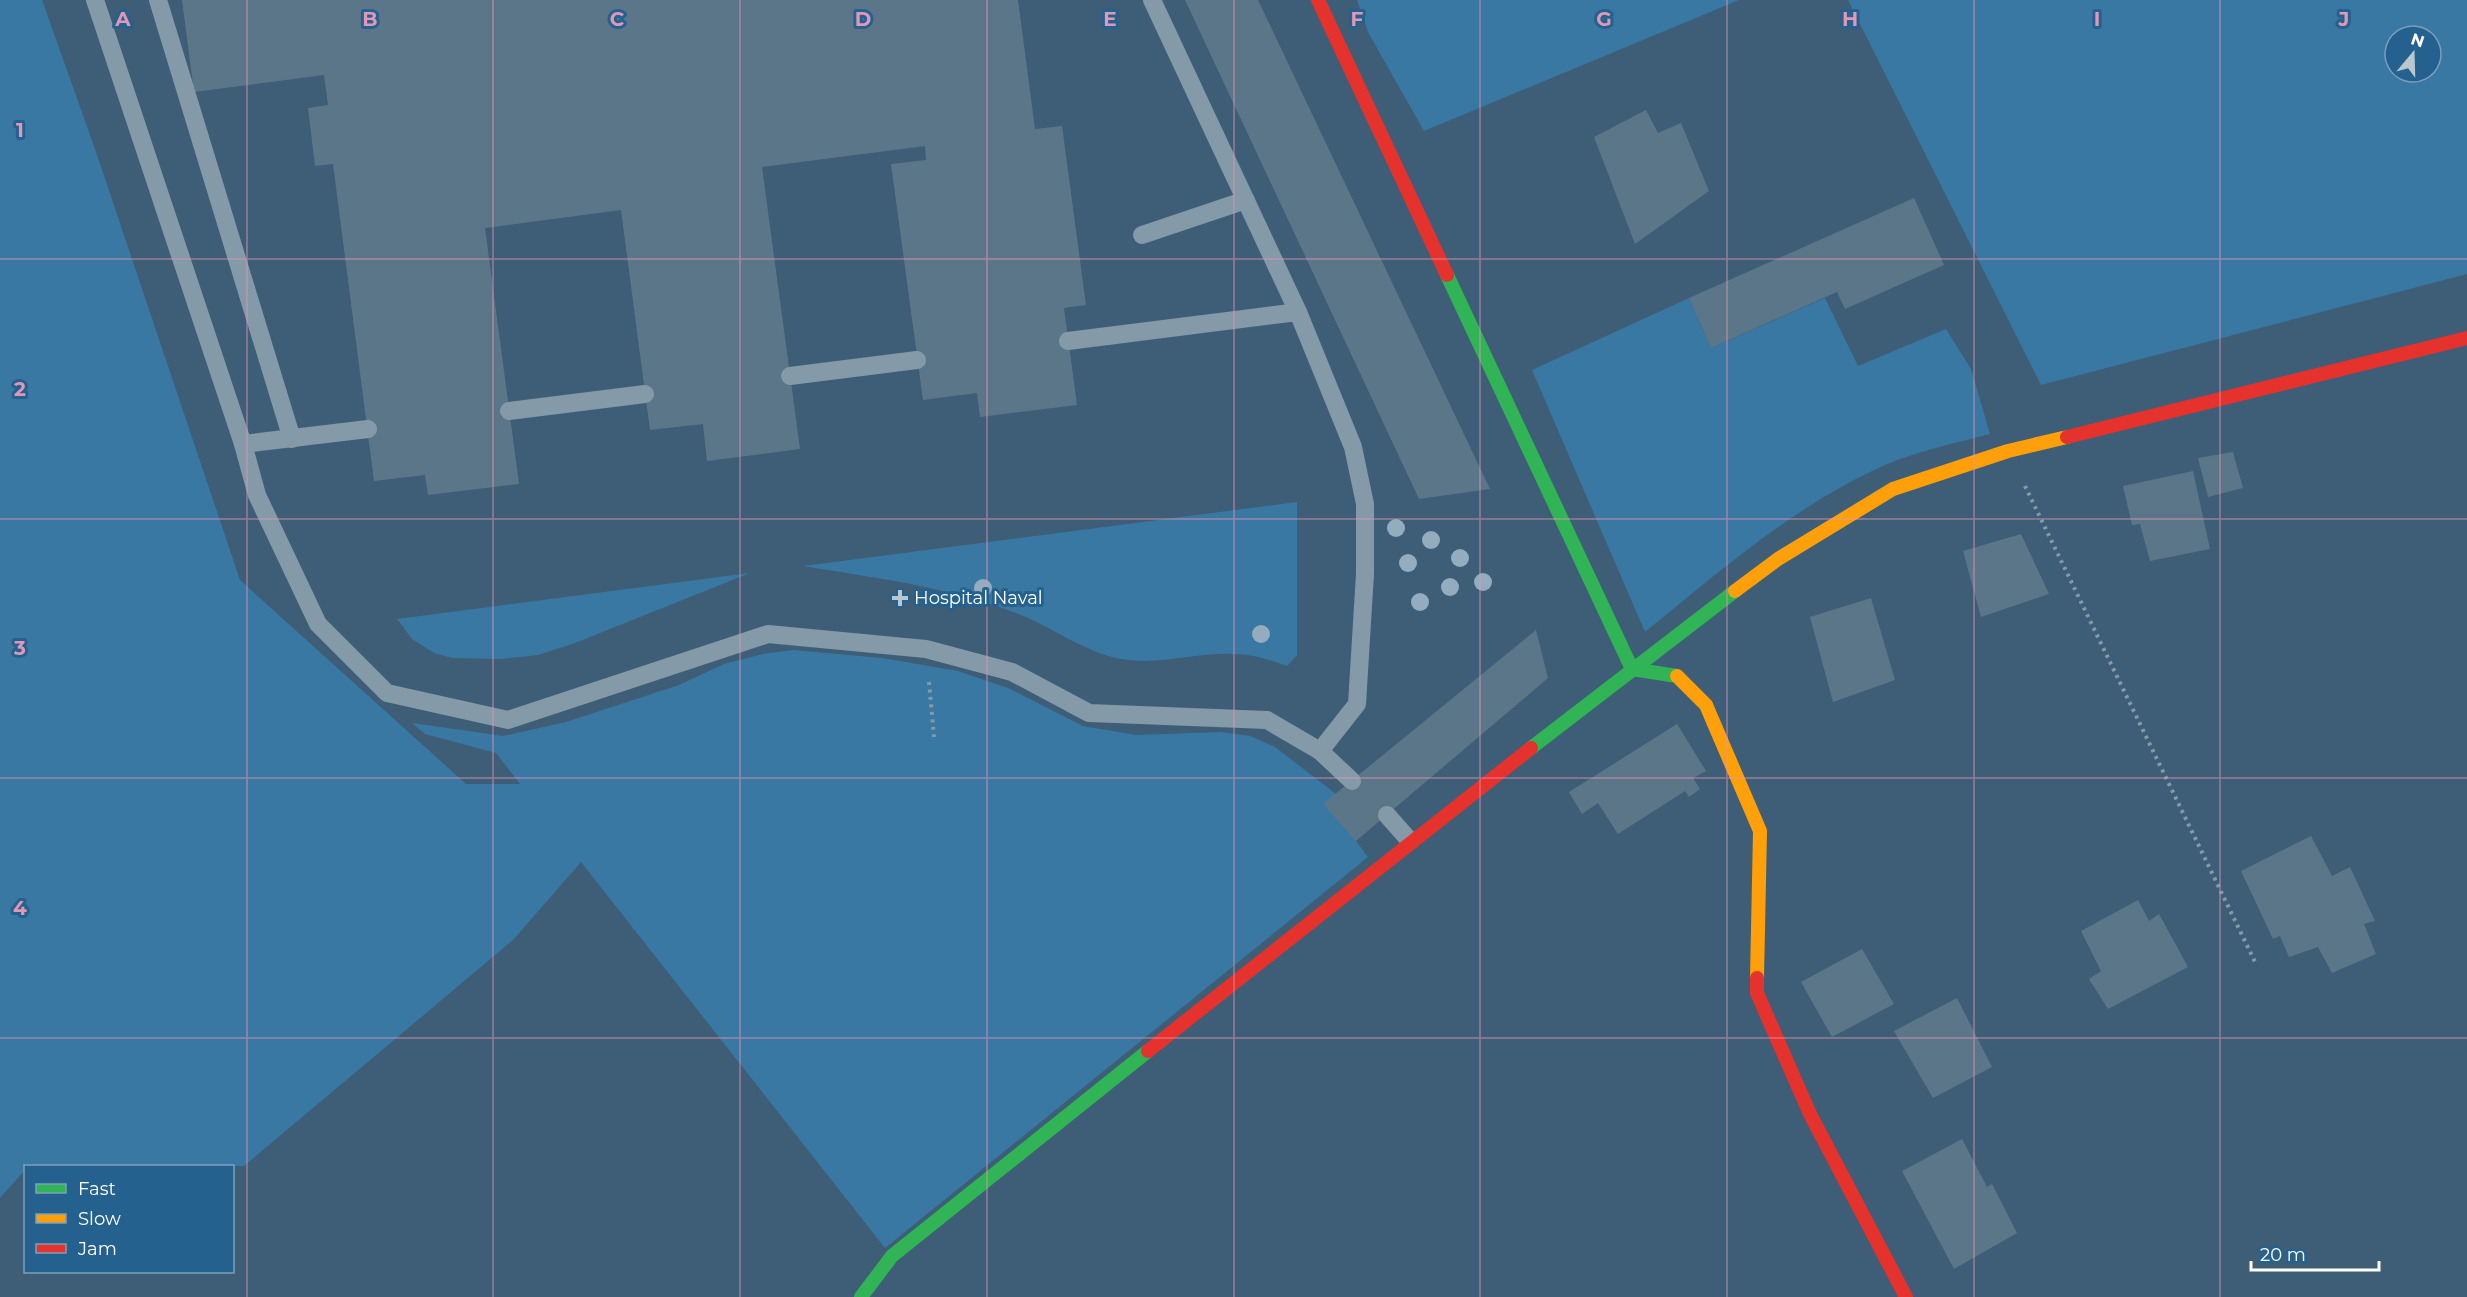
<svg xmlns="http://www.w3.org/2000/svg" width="2467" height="1297" viewBox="0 0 2467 1297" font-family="Montserrat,sans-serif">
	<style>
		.green { fill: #3a78a4; fill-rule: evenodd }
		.building { fill: #5c7689 }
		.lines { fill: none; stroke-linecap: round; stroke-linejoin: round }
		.path { stroke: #849aa9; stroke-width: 4; stroke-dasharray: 3 4.5; stroke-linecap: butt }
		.lane { stroke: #849aa9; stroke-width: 18 }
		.fast { stroke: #30b455; stroke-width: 14 }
		.slow { stroke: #ff9f0a; stroke-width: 14 }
		.jam { stroke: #e5322d; stroke-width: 14 }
		.tree { fill: #93acbe }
		.grid { fill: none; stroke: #e497b5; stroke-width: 1.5; stroke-opacity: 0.55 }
		.poi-dot { fill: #bbc7cf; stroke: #25618e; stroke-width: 2 }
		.labels { text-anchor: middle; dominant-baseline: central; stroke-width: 6; stroke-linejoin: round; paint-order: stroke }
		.poi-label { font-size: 18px; fill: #fff; stroke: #25618e; text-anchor: start }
		.grid-label { font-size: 20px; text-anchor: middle; font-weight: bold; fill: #e497b5; stroke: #25618e; stroke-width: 6; stroke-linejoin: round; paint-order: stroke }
	</style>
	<rect width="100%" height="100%" fill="#3d5e76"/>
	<!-- green -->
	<g class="green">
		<polygon points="0,0 42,0 95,149 240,580 466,784 520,784 496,753 425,734 412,723 503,736 566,722 679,685 724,664 763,654 793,650 882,658 958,671 1008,688 1083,726 1136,735 1221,732 1250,736 1275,747 1336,794 1356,841 1368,857 885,1248 581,862 513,940 244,1166 26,1166 25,1170 0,1198"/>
		<polygon points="1357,0 1739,0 1424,131 1368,32"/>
		<path d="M1848 0H2467V274L2041 385ZM2395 36H2431V72H2395Z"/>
		<path d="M1689 298 1711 348 1825 298 1858 366 1946 329 1971 369 1990 434C1955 443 1918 451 1885 465 1795 505 1720 571 1645 632L1532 370Z"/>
		<path d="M1297 502V655L1287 666C1270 660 1253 654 1234 654 1194 652 1157 667 1116 658 1082 650 1053 628 1021 615 951 587 876 578 803 566Z"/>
		<polygon points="750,573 575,643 538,655 502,659 452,658 434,653 412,639 397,619"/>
	</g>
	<!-- building -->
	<g class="building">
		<polygon points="182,0 1018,0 1035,129 1062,126 1086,305 1064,308 1077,405 980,417 977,393 923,400 891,164 926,160 925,146 762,167 800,449 707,461 703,424 650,430 621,210 485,228 519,484 428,495 425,475 374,481 333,164 315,166 308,108 328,105 324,75 194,92"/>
		<polygon points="1185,0 1258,0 1490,489 1419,499"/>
		<polygon points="1646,110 1658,133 1681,123 1709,191 1635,244 1594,137"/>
		<polygon points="1914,198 1944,265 1845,309 1837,292 1711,348 1689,298"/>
		<polygon points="2233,452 2243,488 2208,497 2198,458"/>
		<polygon points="2193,471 2210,549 2150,561 2140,524 2132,525 2123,486"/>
		<polygon points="2021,534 2049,594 1981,617 1963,551"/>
		<polygon points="1871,598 1895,680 1833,702 1810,617"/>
		<polygon points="1536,630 1548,678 1356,841 1323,804"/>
		<polygon points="1677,724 1706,771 1693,778 1700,789 1689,797 1685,791 1618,834 1598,803 1582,814 1569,792"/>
		<polygon points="2311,836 2332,876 2350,867 2375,921 2364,924 2376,954 2332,973 2318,947 2289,957 2280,936 2273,939 2241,871"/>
		<polygon points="2138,900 2149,921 2159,914 2188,967 2108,1009 2089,979 2101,971 2081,931"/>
		<polygon points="1862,949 1894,1004 1832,1037 1801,982"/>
		<polygon points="1957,998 1992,1067 1933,1098 1894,1031"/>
		<polygon points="1962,1139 1987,1187 1992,1184 2017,1233 1954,1269 1902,1171"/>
	</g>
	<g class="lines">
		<!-- path -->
		<g class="path">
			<polyline points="2025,486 2256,964"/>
			<polyline points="929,682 934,737"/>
		</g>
		<!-- lane -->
		<g class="lane">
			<polyline points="95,0 243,444 257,495 318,624 387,693 508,720 768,634 926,649 1012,672 1089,713 1267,720 1320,751 1352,781"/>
			<polyline points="158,0 292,439"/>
			<polyline points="1152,0 1298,312 1353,447 1365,504 1365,574 1357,704 1320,751"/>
			<polyline points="1142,235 1246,200"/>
			<polyline points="1068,341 1298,312"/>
			<polyline points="790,376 917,360"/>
			<polyline points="509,411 645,394"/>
			<polyline points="243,444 368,429"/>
			<polyline points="1387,815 1410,841"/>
		</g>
		<!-- fast -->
		<g class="fast">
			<polyline points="1447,275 1632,669 1677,676"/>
			<polyline points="1531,748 1735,591"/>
			<polyline points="861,1297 892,1256 1148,1051"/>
		</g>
		<!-- slow -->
		<g class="slow">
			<polyline points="1735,591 1778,559 1893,489 2008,451 2067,437"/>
			<polyline points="1677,676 1706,705 1760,831 1757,978"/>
		</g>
		<!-- jam -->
		<g class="jam">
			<polyline points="1318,0 1447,275"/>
			<polyline points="2067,437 2467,338"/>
			<polyline points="1757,978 1757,993 1810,1114 1906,1297"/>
			<polyline points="1148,1051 1531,748"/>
		</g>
	</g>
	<!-- trees -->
	<g class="tree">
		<circle cx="1396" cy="528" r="9"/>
		<circle cx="1431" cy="540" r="9"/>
		<circle cx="1460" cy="558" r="9"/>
		<circle cx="1408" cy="563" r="9"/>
		<circle cx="1483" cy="582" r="9"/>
		<circle cx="1450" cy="587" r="9"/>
		<circle cx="983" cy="588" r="9"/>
		<circle cx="1420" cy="602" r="9"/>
		<circle cx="1261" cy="634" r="9"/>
	</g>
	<!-- grid -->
	<path class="grid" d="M247 0V1297M493 0V1297M740 0V1297M987 0V1297M1234 0V1297M1480 0V1297M1727 0V1297M1974 0V1297M2220 0V1297M0 259H2467M0 519H2467M0 778H2467M0 1038H2467"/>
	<!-- markers -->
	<path class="poi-dot" d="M897 589h6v6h6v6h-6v6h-6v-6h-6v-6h6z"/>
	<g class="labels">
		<!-- poi labels -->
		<g class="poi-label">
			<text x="914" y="598">Hospital Naval</text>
		</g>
	</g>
	<g class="grid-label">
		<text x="123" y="26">A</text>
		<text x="370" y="26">B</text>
		<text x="617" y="26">C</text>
		<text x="863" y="26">D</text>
		<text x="1110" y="26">E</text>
		<text x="1357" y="26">F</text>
		<text x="1604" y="26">G</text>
		<text x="1850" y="26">H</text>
		<text x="2097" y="26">I</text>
		<text x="2344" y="26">J</text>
		<text x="20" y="137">1</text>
		<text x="20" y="396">2</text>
		<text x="20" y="655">3</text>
		<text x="20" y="915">4</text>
	</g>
	<!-- legend -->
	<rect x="24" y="1165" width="210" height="108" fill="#25618e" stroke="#7ca0bb" stroke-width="1.5"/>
	<rect x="36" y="1184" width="30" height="9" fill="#30b455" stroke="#7ca0bb" stroke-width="1.5"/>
	<text x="78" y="1195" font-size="18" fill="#ffffff">Fast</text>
	<rect x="36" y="1214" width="30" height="9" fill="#ff9f0a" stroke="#7ca0bb" stroke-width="1.5"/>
	<text x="78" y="1225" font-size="18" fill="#ffffff">Slow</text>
	<rect x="36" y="1244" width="30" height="9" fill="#e5322d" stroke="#7ca0bb" stroke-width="1.5"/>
	<text x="78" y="1255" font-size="18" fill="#ffffff">Jam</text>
	<!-- north arrow -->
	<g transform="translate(2413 54) rotate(19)"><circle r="28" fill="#25618e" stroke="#7ca0bb" stroke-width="1.5"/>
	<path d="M0-4.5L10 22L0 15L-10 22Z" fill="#bbc7cf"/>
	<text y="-9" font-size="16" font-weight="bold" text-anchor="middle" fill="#ffffff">N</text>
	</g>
	<!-- scale -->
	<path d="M2251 1261v9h128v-9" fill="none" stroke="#ffffff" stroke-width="3"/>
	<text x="2260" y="1261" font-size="18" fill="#ffffff" stroke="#25618e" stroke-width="4.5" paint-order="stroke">20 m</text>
</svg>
